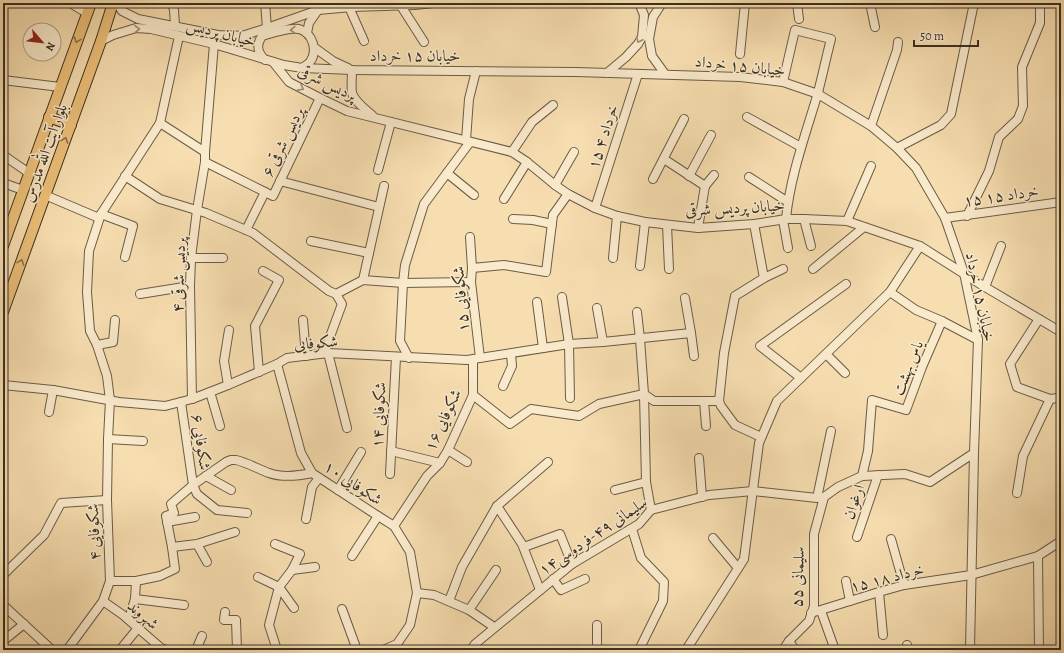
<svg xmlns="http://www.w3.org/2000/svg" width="1064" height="653" viewBox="0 0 1064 653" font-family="Alegreya,Amiri,serif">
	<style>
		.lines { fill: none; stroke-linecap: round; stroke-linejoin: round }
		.minor-casing { stroke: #695c47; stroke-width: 10 }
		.major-casing { stroke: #3a3024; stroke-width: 12 }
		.minor { stroke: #faeacc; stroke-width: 8 }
		.major { stroke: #ecbf78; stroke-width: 10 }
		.oneway { stroke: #9a8d78 }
		.oneway2 { stroke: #8a704a }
		.labels { text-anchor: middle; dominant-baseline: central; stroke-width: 3; stroke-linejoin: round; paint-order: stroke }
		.street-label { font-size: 16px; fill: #3a3024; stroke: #faeacc }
	</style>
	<rect width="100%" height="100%" fill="#f7deb0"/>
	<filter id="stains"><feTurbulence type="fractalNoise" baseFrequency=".005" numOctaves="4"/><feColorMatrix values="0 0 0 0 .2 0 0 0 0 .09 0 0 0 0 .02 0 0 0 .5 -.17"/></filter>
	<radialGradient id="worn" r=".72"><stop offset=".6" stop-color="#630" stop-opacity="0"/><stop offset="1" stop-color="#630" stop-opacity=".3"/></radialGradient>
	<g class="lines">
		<defs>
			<g id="minor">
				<polyline points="70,3 87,13"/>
				<polyline points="117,3 122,11 138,19 218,35 247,36"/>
				<polyline points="172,3 174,10 175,26"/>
				<polyline points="265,3 267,28"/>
				<polyline points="662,3 653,17 649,39 652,56 665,74"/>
				<polyline points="797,3 799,19"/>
				<polyline points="870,3 875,27"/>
				<polyline points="401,6 424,42"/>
				<polyline points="349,7 364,41"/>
				<polyline points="307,33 309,23 318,10 313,3"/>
				<polyline points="242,36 267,28 318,10 352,7 415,5 433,3"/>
				<path d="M101 41 113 35 136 28 151 29 214 44 284 65 302 68C305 66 308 64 310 62 318 51 313 33 299 29 289 27 272 33 262 36 256 45 257 52 265 60"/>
				<polyline points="315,48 333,61 348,68"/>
				<polyline points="740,54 745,3"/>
				<polyline points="273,62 289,82 320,98 347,111 512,152 527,162 555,185 568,194 595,208 617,216 645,222 698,228 754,224 786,219 804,219 847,221 920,246 985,287 1061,332"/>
				<polyline points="302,68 352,70 576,72 740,77 783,82 818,94 871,126 897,148 916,168 945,218 964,273 978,340 974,453 970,650"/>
				<path d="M352 70C352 76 351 88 352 93 355 102 365 109 372 115"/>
				<polyline points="607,73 626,57 638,44 642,37 644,15 639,3"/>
				<polyline points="3,80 60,87"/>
				<path d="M783 82 795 30 831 39C826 58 822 78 817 96 805 136 790 177 786 219"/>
				<polyline points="747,117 801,147"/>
				<polyline points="160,123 205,152 205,162 197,210 191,258 190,286 192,399"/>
				<polyline points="871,126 897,50 898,42"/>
				<polyline points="466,140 469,99 476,71"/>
				<polyline points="897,148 941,125 951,114 974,3"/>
				<polyline points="205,152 214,44"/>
				<polyline points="512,152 532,122 553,105"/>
				<polyline points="3,155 29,173"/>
				<polyline points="664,159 705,186"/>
				<polyline points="205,162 265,192"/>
				<polyline points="378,170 391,122"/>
				<polyline points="447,173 474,195"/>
				<polyline points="125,176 160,199 206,213 253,233 329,291 336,294 363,280 403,283 471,282"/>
				<polyline points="689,176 711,135"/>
				<polyline points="749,177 788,202"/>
				<polyline points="653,179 684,119"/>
				<polyline points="280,181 379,207"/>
				<polyline points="3,185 6,184 23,190"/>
				<polyline points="555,185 574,152"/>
				<polyline points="45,195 99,218"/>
				<polyline points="504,199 527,162"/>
				<polyline points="595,208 610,161 638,74"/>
				<polyline points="101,214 133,226 125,257"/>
				<polyline points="967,216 989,171 999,137 1018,119 1023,106 1022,67 1040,23 1040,3"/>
				<polyline points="945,218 1061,202"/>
				<polyline points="513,219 533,220 552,224"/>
				<polyline points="804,219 811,246"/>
				<polyline points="783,220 788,248"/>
				<polyline points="847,221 871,166"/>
				<polyline points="754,224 764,278 735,296 724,353 719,401 721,406 735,425 761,437"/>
				<polyline points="667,225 669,269"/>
				<polyline points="698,228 705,186 714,175"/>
				<polyline points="246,230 265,192 273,196 320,98"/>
				<polyline points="470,237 472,268 471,282 480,358"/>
				<polyline points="311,241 369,253"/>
				<polyline points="191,258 223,258"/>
				<polyline points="613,258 617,216"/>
				<polyline points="640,266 645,222"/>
				<polyline points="472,268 504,265 546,272 553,215 568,194"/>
				<polyline points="813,269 864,227"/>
				<polyline points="764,278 783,269"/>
				<polyline points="363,280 384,186"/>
				<polyline points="985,287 1001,246"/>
				<polyline points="890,292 916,310 942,321 978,340"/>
				<polyline points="140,294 190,286"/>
				<polyline points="562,297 569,344 570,398"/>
				<polyline points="685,298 691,333 694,356"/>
				<polyline points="537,302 543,348"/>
				<polyline points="597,308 603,342"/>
				<polyline points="637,312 640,339 644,394 654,401 719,401"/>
				<polyline points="1039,319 1010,364 1017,387 1050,399 1058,398 1061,399"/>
				<polyline points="303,320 306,356"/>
				<polyline points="97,345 113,342 115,320"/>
				<polyline points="324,353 342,304 336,294"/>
				<polyline points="328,353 347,428"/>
				<polyline points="826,354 845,373"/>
				<polyline points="409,358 400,341 403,283 405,265 424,204 470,142"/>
				<polyline points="277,364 301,453 312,473 378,516 394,526 410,552 417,593 410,625 397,644 383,650"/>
				<polyline points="259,372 255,326 279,280 263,271"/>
				<polyline points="801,378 760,346 846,284"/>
				<polyline points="3,385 53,390 119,402 165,406 192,399 228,385 277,364 287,358 328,353 467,360 569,344 603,342 691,333"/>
				<polyline points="228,385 224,361 229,330"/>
				<polyline points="503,386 512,366 511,354"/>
				<polyline points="210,392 220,426"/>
				<polyline points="473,395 510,424 531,409 579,416 599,404 644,394 646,482 651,510"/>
				<polyline points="704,401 706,426"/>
				<polyline points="181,402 193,485 197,494 217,510 247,513"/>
				<polyline points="49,412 53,390"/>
				<polyline points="108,439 143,441"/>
				<polyline points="448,450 467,462"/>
				<polyline points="391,451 440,463"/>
				<polyline points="699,458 702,497"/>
				<polyline points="390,474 396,357"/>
				<polyline points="206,476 231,490"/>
				<polyline points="862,476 868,451 872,400 906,410 922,367 942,321"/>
				<polyline points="338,490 361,452"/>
				<polyline points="615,490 646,482"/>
				<polyline points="1017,493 1023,456 1050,399"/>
				<polyline points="817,498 831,431"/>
				<polyline points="497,506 522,544 540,590"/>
				<polyline points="306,519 312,487 319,478"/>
				<polyline points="167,522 195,517"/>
				<polyline points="394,526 427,476 440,463 448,450 473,395 473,360"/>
				<polyline points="632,529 641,558 664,582 663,601 639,650"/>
				<polyline points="857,537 878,475"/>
				<polyline points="713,538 738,568"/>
				<polyline points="891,539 904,585"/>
				<polyline points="197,544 207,562"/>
				<polyline points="275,544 300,554 292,570 279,587 269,625 277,650"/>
				<polyline points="172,547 197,544 235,532"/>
				<polyline points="524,547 560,534 572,564"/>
				<polyline points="352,556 378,516"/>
				<polyline points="1038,556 1039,650"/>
				<polyline points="292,570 315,567"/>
				<polyline points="3,575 44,535 61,503 107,500"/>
				<polyline points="258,577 279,587 294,608"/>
				<polyline points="553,579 561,590 585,579"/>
				<path d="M110 581H136L160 576 175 569 172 547 166 516 174 513 171 504 193 485 226 462 231 460H236C248 463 258 469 269 473 283 478 298 476 312 473"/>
				<polyline points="846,581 850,601"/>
				<polyline points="879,592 883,635"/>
				<polyline points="417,593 434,595 469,610 494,627"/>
				<polyline points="135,599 184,605"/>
				<polyline points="103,601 123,615 161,648 166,650"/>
				<polyline points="449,601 462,567 497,506 548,462"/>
				<polyline points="3,605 52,650"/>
				<polyline points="342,609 357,650"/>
				<polyline points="469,610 496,570"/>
				<polyline points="821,611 835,650"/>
				<polyline points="225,612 224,620 236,620 237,650"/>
				<polyline points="811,613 879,592 904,585 971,575 1038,556 1061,541"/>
				<polyline points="129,619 135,599 136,581"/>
				<polyline points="597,625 597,650"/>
				<polyline points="3,641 24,624"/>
				<polyline points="789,641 795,650"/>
				<polyline points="67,650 103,601 110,581 107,500 108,439 110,400 107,376 97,345 90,331 87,292 89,251 101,214 160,123 179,36"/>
				<polyline points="120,650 138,628"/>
				<polyline points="196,650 202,636"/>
				<polyline points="471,650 475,644 572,564 639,524 651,510 709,495 753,491 817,498 824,497 838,487 862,476 905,474 930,482 974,453"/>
				<polyline points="686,650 744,559 759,443 777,401 890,292 920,246"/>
				<polyline points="783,650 789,641 809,621 814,606 814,534 824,497"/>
				<polyline points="907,650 907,645"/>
			</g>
			<g id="major">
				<polyline points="49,117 71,125"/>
				<polyline points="3,246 91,3"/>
				<polyline points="3,312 101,41 113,3"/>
			</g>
		</defs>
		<!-- minor casing -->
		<use href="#minor" class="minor-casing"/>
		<!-- major casing -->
		<use href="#major" class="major-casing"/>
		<!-- minor -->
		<use href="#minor" class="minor"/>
		<!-- major -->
		<use href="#major" class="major"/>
	</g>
	<!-- one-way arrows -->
	<defs><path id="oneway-chevron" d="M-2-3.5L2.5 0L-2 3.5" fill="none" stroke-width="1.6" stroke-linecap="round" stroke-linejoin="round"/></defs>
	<g class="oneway">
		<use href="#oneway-chevron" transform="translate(137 29) rotate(-3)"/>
		<use href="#oneway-chevron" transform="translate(293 30) rotate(178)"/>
		<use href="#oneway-chevron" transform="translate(639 40) rotate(116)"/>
		<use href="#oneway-chevron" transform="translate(301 88) rotate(28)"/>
	</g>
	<g class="oneway2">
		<use href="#oneway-chevron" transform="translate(77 40) rotate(110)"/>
		<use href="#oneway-chevron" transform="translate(65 140) rotate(-70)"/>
		<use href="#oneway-chevron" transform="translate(21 262) rotate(-70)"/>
	</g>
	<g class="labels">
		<!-- street labels -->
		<g class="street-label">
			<text transform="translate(221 33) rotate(15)">خیابان پردیس</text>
			<text x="415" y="56">خیابان ۱۵ خرداد</text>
			<text transform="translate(740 66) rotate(6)">خیابان ۱۵ خرداد</text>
			<text transform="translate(327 83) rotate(26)">پردیس شرقی</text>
			<text transform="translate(603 137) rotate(-72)">۱۵ خرداد ۴</text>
			<text transform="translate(283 142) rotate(-64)">پردیس شرقی ۶</text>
			<text transform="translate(45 153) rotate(-70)">بلوار آیت الله مدرس</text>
			<text transform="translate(1001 196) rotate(-8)">۱۵ خرداد ۱۵</text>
			<text transform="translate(735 208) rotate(-3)">خیابان پردیس شرقی</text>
			<text transform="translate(179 275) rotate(-88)">پردیس شرقی ۴</text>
			<text transform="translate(980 297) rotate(78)">خیابان ۱۵ خرداد</text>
			<text transform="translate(461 299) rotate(-95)">شکوفایی ۱۵</text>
			<text transform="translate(316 343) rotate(-4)">شکوفایی</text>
			<text transform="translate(908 368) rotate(-68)">یاس بهشت</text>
			<text transform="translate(379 415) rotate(-87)">شکوفایی ۱۴</text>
			<text transform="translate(443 420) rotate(-65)">شکوفایی ۱۶</text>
			<text transform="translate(201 442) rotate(82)">شکوفایی ۶</text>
			<text transform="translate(353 483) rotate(34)">شکوفایی ۱۰</text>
			<text transform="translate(854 502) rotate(-71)">ارغوان</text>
			<text transform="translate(94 532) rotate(-92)">شکوفایی ۴</text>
			<text transform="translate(593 536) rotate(-34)">سلیمانی ۴۹-فردوسی۱۴</text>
			<text transform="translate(798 577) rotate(-88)">سلیمانی ۵۵</text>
			<text transform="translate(887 578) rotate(-14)">۱۵ خرداد ۱۸</text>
			<text transform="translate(143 615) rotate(40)">شهروند</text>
		</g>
	</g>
	<!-- margin -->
	<rect width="1064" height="653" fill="none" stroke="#f7deb0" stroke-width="16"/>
	<rect x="4" y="4" width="1056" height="645" fill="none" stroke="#3a3024" stroke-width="2"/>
	<rect x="8" y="8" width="1048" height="637" fill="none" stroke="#3a3024"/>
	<!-- north arrow -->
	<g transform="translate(42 42) rotate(118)"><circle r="19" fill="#faeacc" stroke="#ada089"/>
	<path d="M0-3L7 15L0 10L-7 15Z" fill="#8f2418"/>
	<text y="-6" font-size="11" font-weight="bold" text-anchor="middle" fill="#3a3024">N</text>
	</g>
	<!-- scale -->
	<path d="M914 40v6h64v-6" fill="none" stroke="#3a3024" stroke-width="2"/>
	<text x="920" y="40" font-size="12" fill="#3a3024" stroke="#faeacc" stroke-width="3" paint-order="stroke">50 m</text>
	<rect width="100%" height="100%" filter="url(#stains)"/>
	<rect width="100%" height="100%" fill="url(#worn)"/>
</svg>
